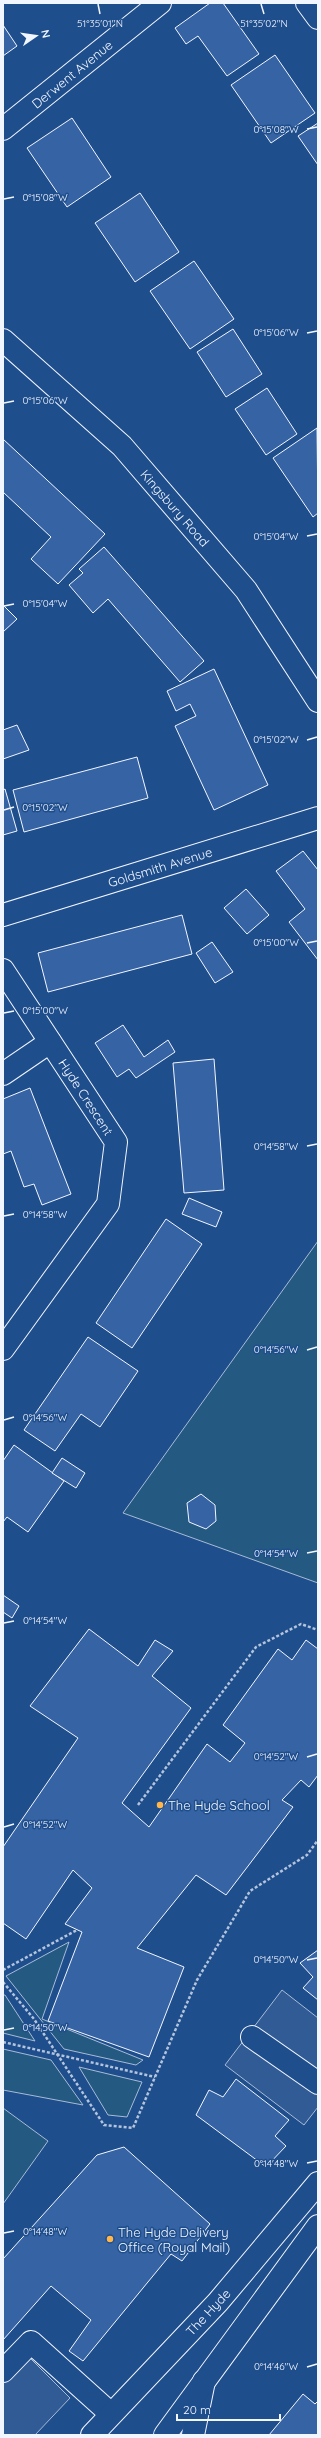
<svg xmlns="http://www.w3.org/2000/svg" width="321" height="2438" viewBox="0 0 321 2438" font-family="Quicksand,sans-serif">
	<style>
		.green { fill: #245a82; stroke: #a8bbd7 }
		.parking { fill: #305b95; stroke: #a8bbd7 }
		.building { fill: #3563a3; stroke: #f2f6ff }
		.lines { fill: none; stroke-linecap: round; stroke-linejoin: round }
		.minor-casing { stroke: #f2f6ff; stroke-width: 24 }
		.major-casing { stroke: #f2f6ff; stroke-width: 24 }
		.path { stroke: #b3c4dc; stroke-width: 2.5; stroke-dasharray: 3 2; stroke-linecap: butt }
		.minor { stroke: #1f4e8c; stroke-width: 22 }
		.major { stroke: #1f4e8c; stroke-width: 22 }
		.ticks { fill: none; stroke: #f2f6ff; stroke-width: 1.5 }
		.poi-dot { fill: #ffb74d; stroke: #1f4e8c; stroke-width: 1.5 }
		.labels { text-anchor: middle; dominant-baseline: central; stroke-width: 3; stroke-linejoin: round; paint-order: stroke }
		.street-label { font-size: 13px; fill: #f2f6ff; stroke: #1f4e8c }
		.poi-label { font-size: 13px; fill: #f2f6ff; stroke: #1f4e8c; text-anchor: start }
		.ticks-label { font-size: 10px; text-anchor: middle; fill: #f2f6ff; stroke: #1f4e8c; stroke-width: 3; stroke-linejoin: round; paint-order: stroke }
	</style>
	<rect width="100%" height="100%" fill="#1f4e8c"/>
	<!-- green -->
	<g class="green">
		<polygon points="318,1241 318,1583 123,1513"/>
		<polygon points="69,1942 42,2019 143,2060 136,2065 64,2049 6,1976"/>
		<polygon points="3,1995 5,1995 35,2041 3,2033"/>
		<polygon points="3,2049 51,2060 83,2105 3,2090"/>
		<polygon points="79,2067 142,2082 127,2117 108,2115"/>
		<polygon points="3,2108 48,2141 3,2204"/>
	</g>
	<!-- parking -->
	<g class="parking">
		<polygon points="282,1990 318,2018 318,2107 304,2125 225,2065"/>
		<polygon points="30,2358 70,2398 35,2435 3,2435 3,2361 17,2372"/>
	</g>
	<!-- building -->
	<g class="building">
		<polygon points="210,3 223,3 259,54 227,76 198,36 186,44 175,28"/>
		<polygon points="3,25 17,46 3,56"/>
		<polygon points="275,55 315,113 271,143 231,85"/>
		<polygon points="72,118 111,177 67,207 27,148"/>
		<polygon points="318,123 318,165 298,136"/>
		<polygon points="140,193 179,252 135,282 95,223"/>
		<polygon points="194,261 234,319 190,349 150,291"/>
		<polygon points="233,329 262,374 226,397 197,352"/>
		<polygon points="267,388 297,434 266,455 235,409"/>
		<polygon points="317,428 318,513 313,517 273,458"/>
		<polygon points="3,439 105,534 58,584 31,559 51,537 3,492"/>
		<polygon points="104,547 204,661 180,682 108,599 93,613 69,585 83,573 79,569"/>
		<polygon points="3,605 17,619 3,632"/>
		<polygon points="214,669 268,785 214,810 175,726 196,716 190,704 176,711 167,691"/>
		<polygon points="17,725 29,750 3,759 3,730"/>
		<polygon points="137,757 148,798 24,832 13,790"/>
		<polygon points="5,789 17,831 3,835 3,790"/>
		<polygon points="303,851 318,870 318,960 289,922 305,909 276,871"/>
		<polygon points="246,889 269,915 247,934 224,908"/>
		<polygon points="182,915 192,954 48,992 38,953"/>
		<polygon points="212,942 233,972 215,983 196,953"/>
		<polygon points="123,1025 144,1057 168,1040 175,1052 136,1078 129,1069 117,1077 95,1043"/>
		<polygon points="214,1059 224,1190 184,1193 173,1063"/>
		<polygon points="30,1088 71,1194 42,1205 34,1184 24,1187 11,1151 3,1154 3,1099"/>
		<polygon points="189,1198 222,1212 216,1227 182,1214"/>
		<polygon points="166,1219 202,1244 132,1348 96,1323"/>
		<polygon points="88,1337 138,1371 100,1427 81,1414 55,1451 24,1430"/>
		<polygon points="14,1445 64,1481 28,1532 7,1517 3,1522 3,1461"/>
		<polygon points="62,1458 85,1473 76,1488 52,1473"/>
		<polygon points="201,1494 215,1505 216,1521 206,1529 189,1522 187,1503"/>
		<polygon points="3,1595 19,1606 12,1618 3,1612"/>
		<polygon points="89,1629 138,1666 155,1640 173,1651 152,1676 191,1708 122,1803 149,1827 207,1744 230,1762 245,1743 223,1725 278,1649 292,1660 306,1640 318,1649 318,1775 309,1787 301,1780 282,1800 293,1807 226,1895 196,1875 137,1948 184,1967 149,2057 48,2021 82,1932 65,1924 92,1888 73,1870 26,1939 3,1923 3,1847 78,1738 30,1706"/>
		<polygon points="318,1950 318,2000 303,1988 313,1977 300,1963"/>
		<polygon points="236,2079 289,2120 275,2136 286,2146 266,2167 196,2115 209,2090 223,2097"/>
		<polygon points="124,2147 210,2224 182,2261 171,2254 83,2361 69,2351 91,2320 51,2286 3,2340 3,2259 97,2155"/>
		<polygon points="303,2394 315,2404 318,2401 318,2435 269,2435"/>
	</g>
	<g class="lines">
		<defs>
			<g id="minor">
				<polyline points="307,3 318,18"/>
				<polyline points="3,129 160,3"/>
				<polyline points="3,915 318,818"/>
				<polyline points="3,970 116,1142 108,1204 3,1349"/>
				<polyline points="3,1074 50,1042"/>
				<polyline points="252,2037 318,2083"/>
				<polyline points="3,2371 31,2342 111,2414"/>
				<polyline points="193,2435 204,2381"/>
			</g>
			<g id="major">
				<polyline points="3,340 122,446 246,590 318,701"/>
				<polyline points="92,2435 218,2302 318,2183"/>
				<polyline points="165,2435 318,2226"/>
			</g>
		</defs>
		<!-- minor casing -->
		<use href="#minor" class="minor-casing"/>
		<!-- major casing -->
		<use href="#major" class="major-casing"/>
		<!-- path -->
		<g class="path">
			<polyline points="138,1805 256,1647 301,1624 318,1630"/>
			<polyline points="3,1970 77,1930"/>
			<polyline points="3,1982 34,2019 104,2125 133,2128 197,1980 250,1891 307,1855 318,1840"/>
			<polyline points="3,2042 155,2077"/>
		</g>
		<!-- minor -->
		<use href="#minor" class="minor"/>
		<!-- major -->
		<use href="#major" class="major"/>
	</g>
	<!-- ticks -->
	<path class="ticks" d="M98 4 100 14M261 4 264 14M307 129 317 127M4 199 14 197M307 333 317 331M4 403 14 401M307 536 317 534M4 606 14 604M307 740 317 737M4 810 14 807M307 943 317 941M4 1013 14 1011M307 1146 317 1144M4 1216 14 1214M307 1350 317 1347M4 1420 14 1417M307 1553 317 1551M4 1623 14 1621M307 1757 317 1754M4 1827 14 1824M307 1960 317 1958M4 2030 14 2028M307 2163 317 2161M4 2233 14 2231M307 2367 317 2364"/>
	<!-- markers -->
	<g class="poi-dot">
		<circle cx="160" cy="1805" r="4"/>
		<circle cx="110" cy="2239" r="4"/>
	</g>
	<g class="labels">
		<!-- street labels -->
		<g class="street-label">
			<text transform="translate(72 74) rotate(-39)">Derwent Avenue</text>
			<text transform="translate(175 508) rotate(49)">Kingsbury Road</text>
			<text transform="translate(160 867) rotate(-17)">Goldsmith Avenue</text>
			<text transform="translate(86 1097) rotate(57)">Hyde Crescent</text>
			<text transform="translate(208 2312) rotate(-47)">The Hyde</text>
		</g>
		<!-- poi labels -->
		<g class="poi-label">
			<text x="168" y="1805">The Hyde School</text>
			<text x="118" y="2232">The Hyde Delivery<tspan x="118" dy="15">Office (Royal Mail)</tspan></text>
		</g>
	</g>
	<g class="ticks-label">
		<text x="100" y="27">51°35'01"N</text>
		<text x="264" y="27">51°35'02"N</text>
		<text x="276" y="133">0°15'08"W</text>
		<text x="45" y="201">0°15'08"W</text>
		<text x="276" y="336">0°15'06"W</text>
		<text x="45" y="404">0°15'06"W</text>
		<text x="276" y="540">0°15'04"W</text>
		<text x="45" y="607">0°15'04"W</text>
		<text x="276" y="743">0°15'02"W</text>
		<text x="45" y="811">0°15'02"W</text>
		<text x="276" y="946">0°15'00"W</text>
		<text x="45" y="1014">0°15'00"W</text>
		<text x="276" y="1150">0°14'58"W</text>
		<text x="45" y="1218">0°14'58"W</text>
		<text x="276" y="1353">0°14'56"W</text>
		<text x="45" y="1421">0°14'56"W</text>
		<text x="276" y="1557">0°14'54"W</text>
		<text x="45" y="1624">0°14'54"W</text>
		<text x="276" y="1760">0°14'52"W</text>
		<text x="45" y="1828">0°14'52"W</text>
		<text x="276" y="1963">0°14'50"W</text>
		<text x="45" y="2031">0°14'50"W</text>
		<text x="276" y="2167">0°14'48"W</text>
		<text x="45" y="2235">0°14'48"W</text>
		<text x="276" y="2370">0°14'46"W</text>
	</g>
	<!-- border -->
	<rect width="321" height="2438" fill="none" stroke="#f2f6ff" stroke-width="8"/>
	<!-- north arrow -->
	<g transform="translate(36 36) rotate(77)" stroke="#1f4e8c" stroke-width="3" paint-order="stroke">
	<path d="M0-3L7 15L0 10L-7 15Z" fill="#f2f6ff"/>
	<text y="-6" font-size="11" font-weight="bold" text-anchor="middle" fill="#f2f6ff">N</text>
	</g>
	<!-- scale -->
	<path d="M177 2414v6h103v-6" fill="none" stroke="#f2f6ff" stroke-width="2"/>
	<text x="183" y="2414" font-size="12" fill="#f2f6ff" stroke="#1f4e8c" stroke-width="3" paint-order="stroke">20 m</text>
</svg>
